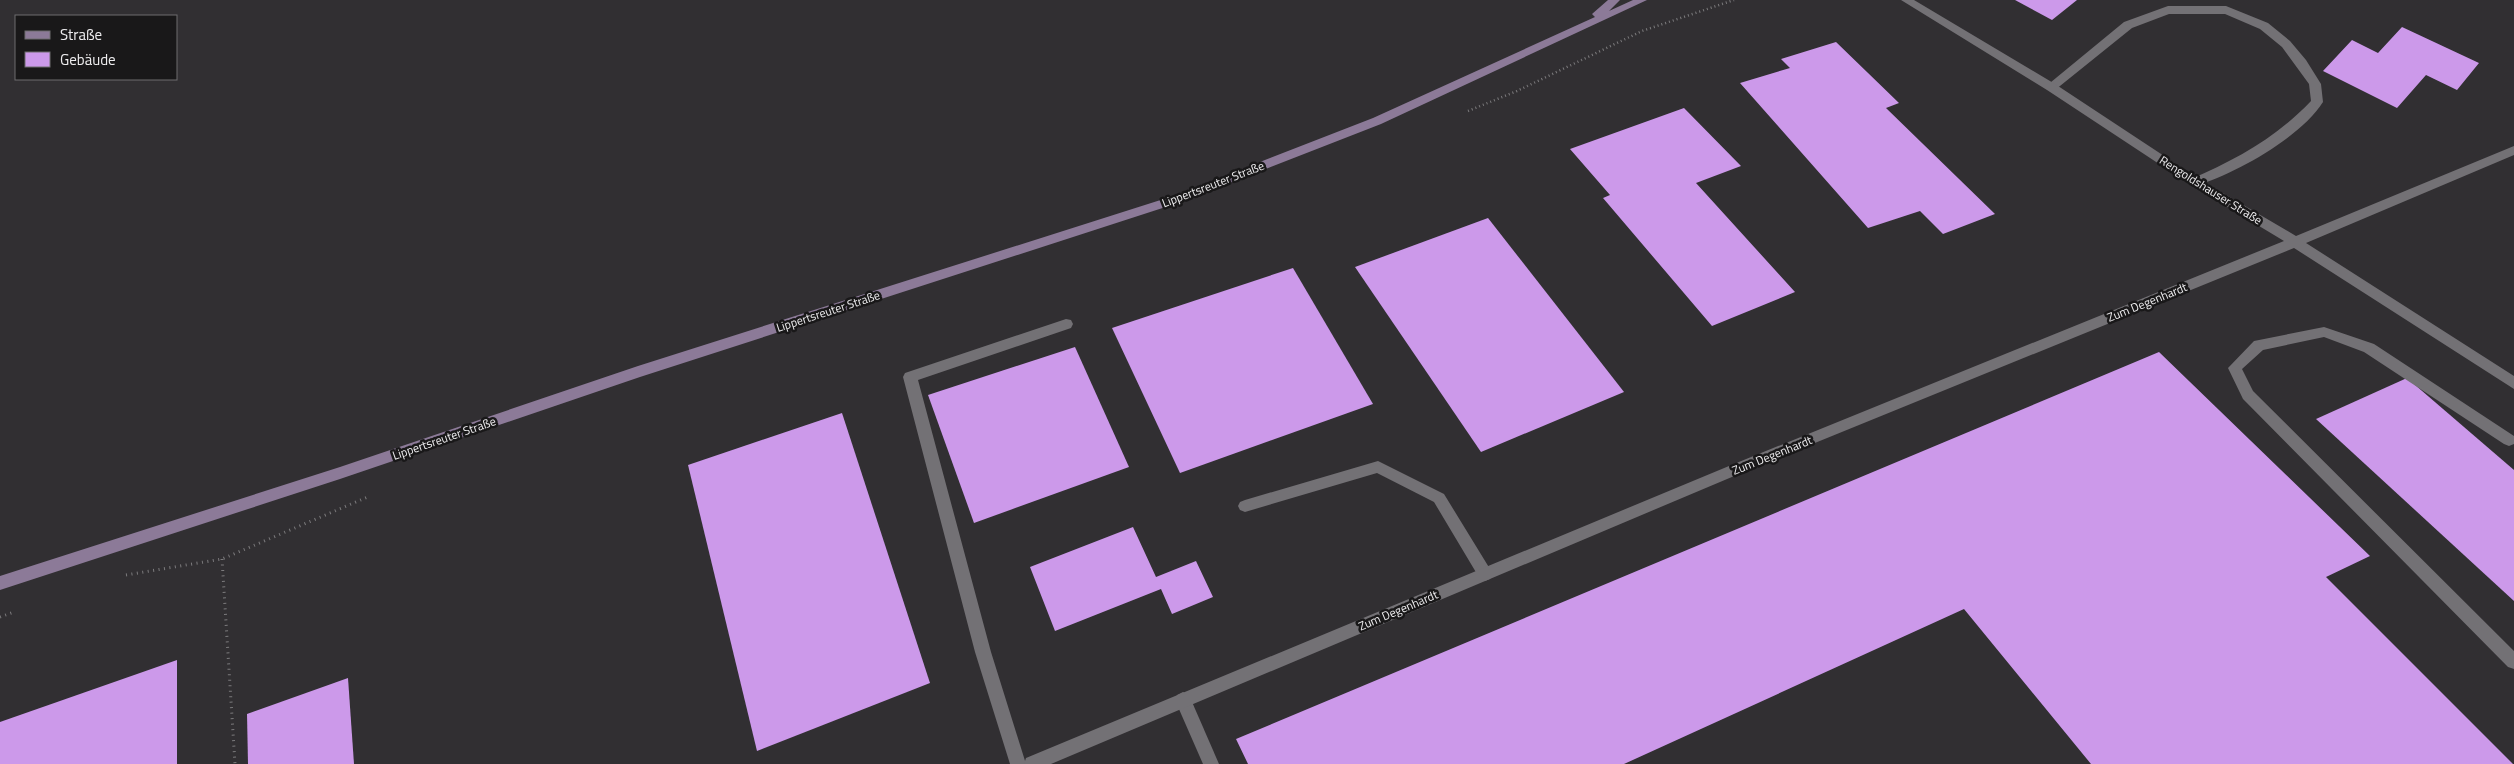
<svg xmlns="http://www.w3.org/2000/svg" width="2514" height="764" viewBox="0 0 2514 764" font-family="'Titillium Web',sans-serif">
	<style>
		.building { fill: #cc99ea }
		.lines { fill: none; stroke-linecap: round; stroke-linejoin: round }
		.path-far1 { stroke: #7c7b7d; stroke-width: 2.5; stroke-dasharray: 1 3; stroke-linecap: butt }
		.path { stroke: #7c7b7d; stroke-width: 3; stroke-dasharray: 1 4.5; stroke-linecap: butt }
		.service { fill: #737175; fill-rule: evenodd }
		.minor { fill: #737175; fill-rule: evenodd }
		.secondary { fill: #8c7a98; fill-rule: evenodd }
		.labels { text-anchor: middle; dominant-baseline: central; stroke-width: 5; stroke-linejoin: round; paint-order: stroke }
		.street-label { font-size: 12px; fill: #eeedef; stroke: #191819 }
	</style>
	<rect width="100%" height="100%" fill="#312f32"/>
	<!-- building -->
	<g class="building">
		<polygon points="2015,0 2077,0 2052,20"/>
		<polygon points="2402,27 2479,63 2457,90 2426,75 2397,108 2323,71 2352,40 2378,53"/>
		<polygon points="1836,42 1899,103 1886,108 1995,214 1943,234 1920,211 1868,228 1740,83 1790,68 1781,59"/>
		<polygon points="1684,108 1741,166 1696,183 1795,292 1712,326 1603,198 1610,195 1570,149"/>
		<polygon points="1488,218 1624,392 1481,452 1355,267"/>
		<polygon points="1293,268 1373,404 1180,473 1112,328"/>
		<polygon points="1075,347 1129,467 974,523 928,395"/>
		<polygon points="2159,352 2370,556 2326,577 2513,764 2091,764 1964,609 1624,764 1248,764 1236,739"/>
		<polygon points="2407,378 2514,470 2514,601 2316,419"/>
		<polygon points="842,413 930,683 757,751 688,465"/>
		<polygon points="1133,527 1156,577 1196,561 1213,597 1172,614 1161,589 1055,631 1030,567"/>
		<polygon points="177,660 177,764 0,764 0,722"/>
		<polygon points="348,678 354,764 248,764 247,714"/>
	</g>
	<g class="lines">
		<!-- path-far1 -->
		<polyline class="path-far1" points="1468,111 1517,91 1642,31 1734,0"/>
		<!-- path -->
		<g class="path">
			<polyline points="222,559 235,764"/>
			<polyline points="126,575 222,559 370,496"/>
			<polyline points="0,617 14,612"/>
		</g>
		<!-- service -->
		<g class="service">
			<path d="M2168 6H2226L2268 23 2290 41 2306 60 2321 84 2323 102C2300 138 2235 174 2195 186L2189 182 2191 179C2236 160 2277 137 2311 101L2309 84 2282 47 2260 29 2225 14H2169L2132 28 2055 90 2051 91 2045 87 2124 22Z"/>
			<polygon points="1066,319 1071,320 1073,324 1071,328 918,380 991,652 1026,764 1010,764 975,652 903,377 905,373"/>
			<polygon points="2324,327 2374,344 2514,436 2514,444 2509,446 2504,444 2364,352 2324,337 2263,350 2242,369 2253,391 2514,651 2514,669 2508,667 2243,399 2228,368 2254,341"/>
			<polygon points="1378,461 1444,494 1490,569 1493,574 1490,579 1485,581 1480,579 1434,502 1377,473 1245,512 1240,510 1238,506 1240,502 1245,500"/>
			<polygon points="1183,692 1189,695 1219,764 1203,764 1175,700 1177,695"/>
		</g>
		<!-- minor -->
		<polygon class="minor" points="1901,0 1914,0 2055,84 2199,179 2296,236 2514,146 2514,155 2306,243 2514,376 2514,389 2294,248 1739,474 1051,764 1024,764 1026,758 1729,466 2284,241 2191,185 2047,90"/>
		<!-- secondary -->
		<polygon class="secondary" points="1608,0 1620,0 1609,11 1633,0 1647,0 1381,124 1178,203 640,377 340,479 0,590 0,576 340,467 638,366 1170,197 1373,118 1595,17 1592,14"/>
	</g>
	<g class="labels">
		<!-- street labels -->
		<g class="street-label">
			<text transform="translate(1213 184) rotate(-21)">Lippertsreuter Straße</text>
			<text transform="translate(2211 190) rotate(32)">Rengoldshauser Straße</text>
			<text transform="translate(2147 302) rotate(-22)">Zum Degenhardt</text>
			<text transform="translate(828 311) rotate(-18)">Lippertsreuter Straße</text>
			<text transform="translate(444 438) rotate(-19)">Lippertsreuter Straße</text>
			<text transform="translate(1772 455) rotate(-22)">Zum Degenhardt</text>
			<text transform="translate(1398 610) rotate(-23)">Zum Degenhardt</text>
		</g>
	</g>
	<!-- legend -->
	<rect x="15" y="15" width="162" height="65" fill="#191819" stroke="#6e6d6f"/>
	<rect x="25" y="31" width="25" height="8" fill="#8c7a98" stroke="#6e6d6f"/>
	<text x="60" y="40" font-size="15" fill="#eeedef">Straße</text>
	<rect x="25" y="52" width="25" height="15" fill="#cc99ea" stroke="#6e6d6f"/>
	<text x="60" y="65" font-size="15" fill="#eeedef">Gebäude</text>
</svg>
